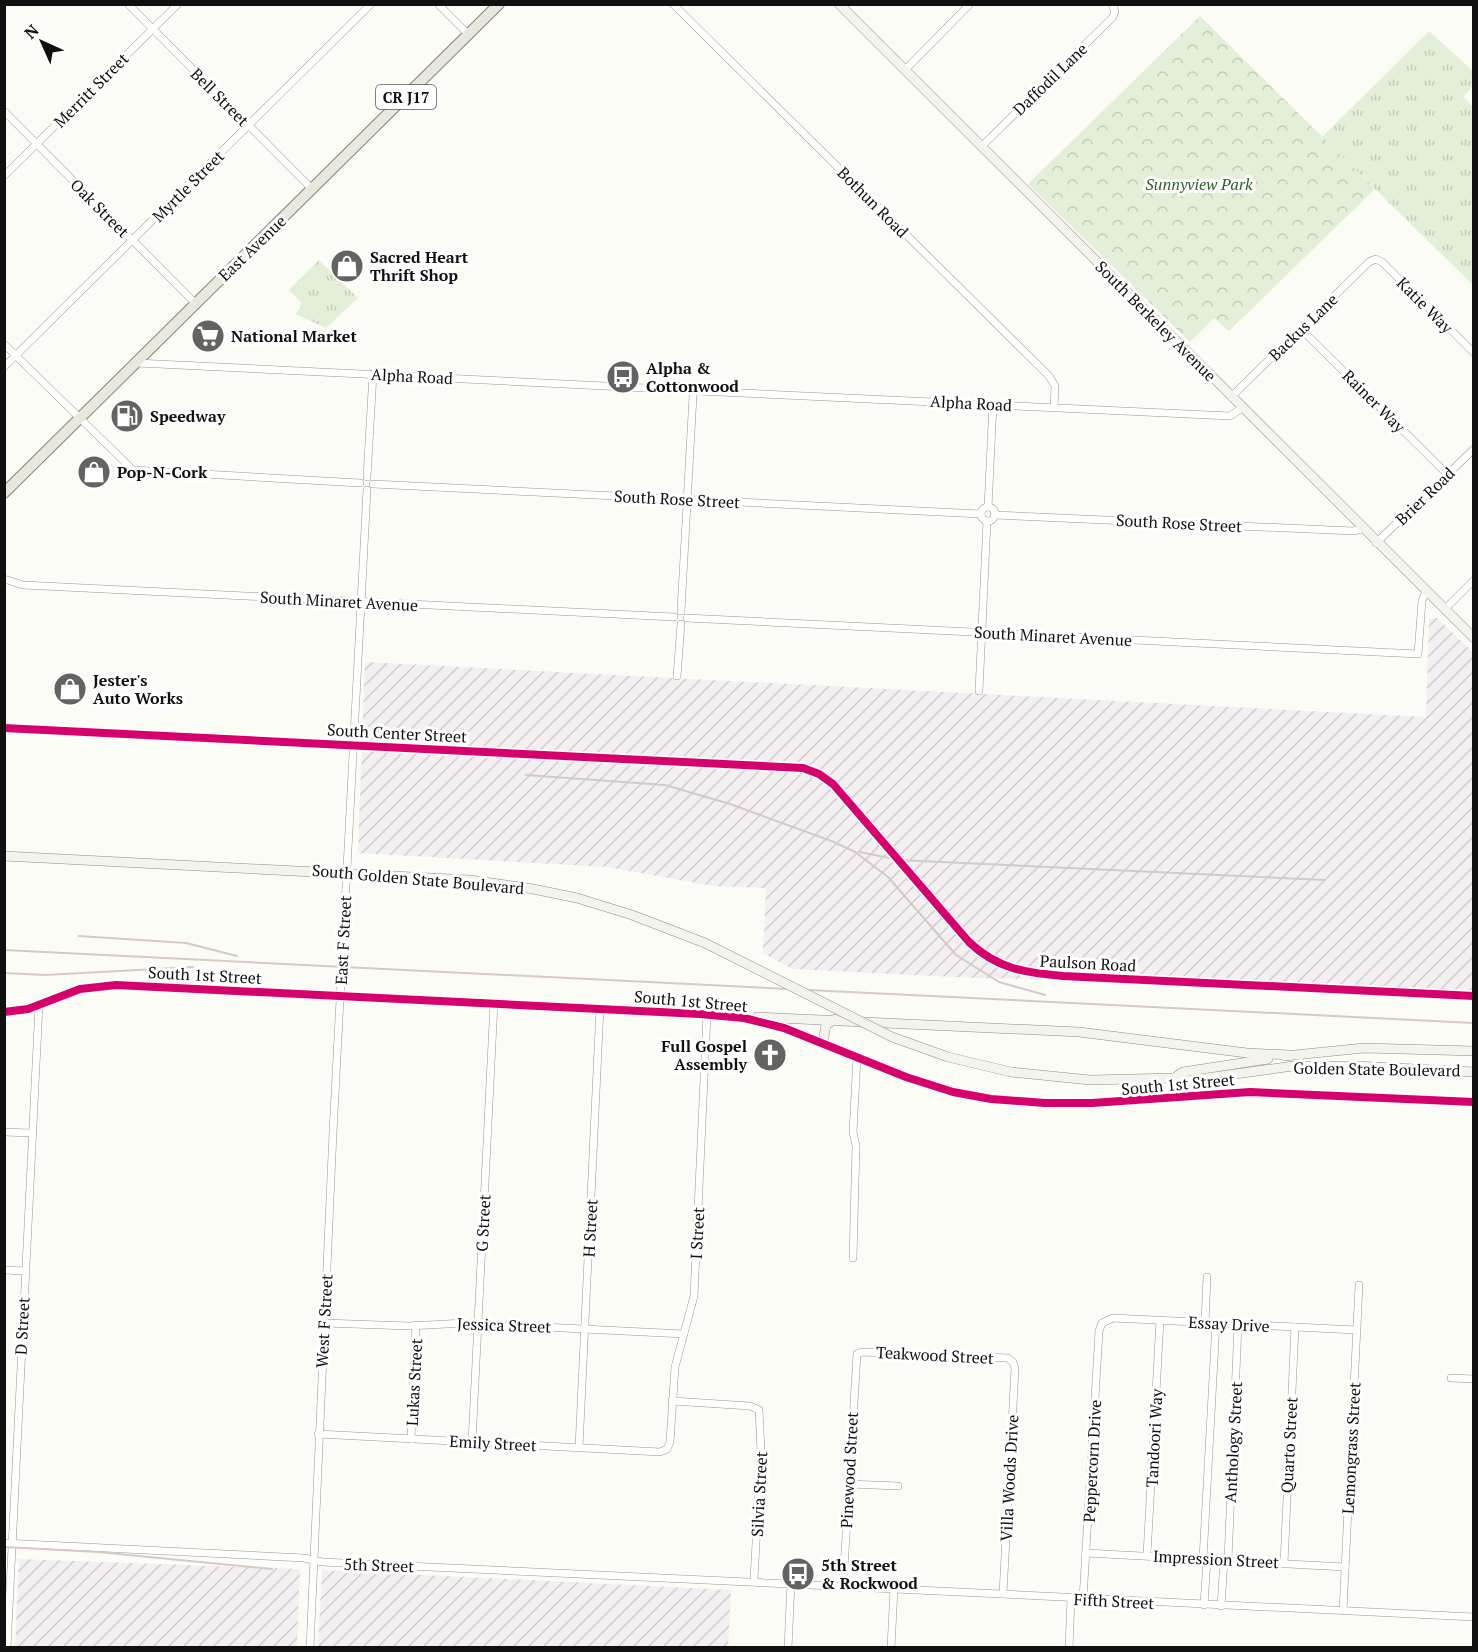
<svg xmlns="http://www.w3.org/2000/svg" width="1478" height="1652" viewBox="0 0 1478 1652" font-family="'PT Serif',serif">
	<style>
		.industrial { fill: url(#industrial-furrows) }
		.grass { fill: url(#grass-tufts) }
		.park { fill: url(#park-crowns) }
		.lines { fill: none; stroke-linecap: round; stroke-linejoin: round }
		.street-casing { stroke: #969694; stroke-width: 8 }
		.secondary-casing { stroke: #8d8d8b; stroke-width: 10 }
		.primary-casing { stroke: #848481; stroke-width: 12 }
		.street { stroke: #fffffe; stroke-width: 7 }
		.secondary { stroke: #f4f4ed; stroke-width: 9 }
		.primary { stroke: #eae8dd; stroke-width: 10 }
		.rail { stroke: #d7c9c7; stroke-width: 2 }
		.secondary-bridge-casing { stroke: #8d8d8b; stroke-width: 10; stroke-linecap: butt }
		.secondary-bridge { stroke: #f4f4ed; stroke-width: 9 }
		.cycleway-casing { stroke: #fff; stroke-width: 11 }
		.cycleway { stroke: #d6006c; stroke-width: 8 }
		.labels { text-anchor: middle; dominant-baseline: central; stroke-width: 6; stroke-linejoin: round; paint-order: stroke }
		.shield { fill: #fff; stroke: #585858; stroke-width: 1.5 }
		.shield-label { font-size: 15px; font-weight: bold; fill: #101010 }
		.street-label { font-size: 16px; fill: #101010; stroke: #fff }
		.park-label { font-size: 16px; font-style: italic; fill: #2e6028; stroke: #fff }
		.poi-label { font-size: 16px; font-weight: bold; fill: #101010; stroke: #fff; text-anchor: start }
	</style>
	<defs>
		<pattern id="industrial-furrows" width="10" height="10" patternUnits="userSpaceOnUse" patternTransform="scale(1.5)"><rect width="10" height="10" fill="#f4f0f2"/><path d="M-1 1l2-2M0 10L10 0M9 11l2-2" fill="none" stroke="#d0cdce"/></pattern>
		<pattern id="grass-tufts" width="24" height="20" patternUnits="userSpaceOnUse" patternTransform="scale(1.5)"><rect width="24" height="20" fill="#e4efd9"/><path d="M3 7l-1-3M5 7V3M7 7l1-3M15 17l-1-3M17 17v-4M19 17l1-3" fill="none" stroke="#c3ccb9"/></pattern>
		<pattern id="park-crowns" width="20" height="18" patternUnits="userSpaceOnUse" patternTransform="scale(1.5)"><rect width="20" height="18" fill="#e4efd9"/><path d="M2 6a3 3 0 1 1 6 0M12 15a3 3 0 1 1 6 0" fill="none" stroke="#c3ccb9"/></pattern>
	</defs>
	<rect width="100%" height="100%" fill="#fcfcf7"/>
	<!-- industrial -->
	<g class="industrial">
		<polygon points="1437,618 1473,652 1473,993 1290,984 976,978 792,969 763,953 766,888 713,886 608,867 358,853 365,662 1426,717 1429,619"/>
		<polygon points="19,1559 300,1569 297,1647 15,1647"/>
		<polygon points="322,1570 731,1590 728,1647 318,1647"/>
	</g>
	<!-- grass -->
	<g class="grass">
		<polygon points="1429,31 1473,71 1473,86 1463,97 1473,107 1473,285 1322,137"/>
		<polygon points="319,260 358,298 326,328 295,314 300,309 301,302 289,290"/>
	</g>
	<!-- park -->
	<polygon class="park" points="1200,16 1375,189 1229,331 1214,318 1190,342 1028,184"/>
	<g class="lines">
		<defs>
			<g id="street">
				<polyline points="128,4 312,189"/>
				<polyline points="438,4 469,35"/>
				<polyline points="673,4 1049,376 1055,386 1054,407"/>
				<polyline points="905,70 970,4"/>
				<polyline points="4,111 196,304"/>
				<polyline points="982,146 1113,17 1115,11 1112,4"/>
				<polyline points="4,176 178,4"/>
				<polyline points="1301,329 1447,474"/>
				<polyline points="4,344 133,470 360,483"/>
				<polyline points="137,363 687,390"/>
				<polyline points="4,367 371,4"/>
				<polyline points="698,391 1230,416 1242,408"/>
				<polyline points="1231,397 1369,262 1376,259 1382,262 1474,353"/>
				<polyline points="367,477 373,374"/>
				<polyline points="373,484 981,514"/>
				<polyline points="988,507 993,404"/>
				<circle cx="988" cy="514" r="7"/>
				<polyline points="994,515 1353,531 1362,529"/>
				<polyline points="1376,543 1474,449"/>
				<polyline points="4,579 23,585 674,617"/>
				<polyline points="1445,609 1474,580"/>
				<polyline points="681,611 693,396"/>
				<polyline points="687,618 1418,654 1422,601 1426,591"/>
				<polyline points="677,676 681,624"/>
				<polyline points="979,691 987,521"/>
				<path d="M4 728 803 768 819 774 833 784 969 942C997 969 1026 973 1063 976L1474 996"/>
				<polyline points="4,1132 31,1133"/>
				<polyline points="853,1258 856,1146 853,1132 857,1057"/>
				<polyline points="4,1270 25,1271"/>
				<polyline points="324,1323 409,1326 465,1323 684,1334"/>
				<polyline points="1205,1323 1207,1277"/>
				<polyline points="1451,1378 1474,1379"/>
				<polyline points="672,1401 750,1406 759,1410 761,1451 754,1580"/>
				<polyline points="318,1434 660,1452 667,1449 670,1442 675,1367 694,1296 707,1014"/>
				<polyline points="411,1439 416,1325"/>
				<polyline points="472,1442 494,1003"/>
				<polyline points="579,1447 600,1008"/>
				<polyline points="849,1484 898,1486"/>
				<path d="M4 1543 304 1558 322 1562C706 1577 1090 1600 1474 1617"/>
				<polyline points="1086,1553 1345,1567"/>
				<polyline points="1147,1555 1160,1320"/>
				<polyline points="1203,1559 1216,1323"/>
				<polyline points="1228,1560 1238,1324"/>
				<polyline points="1284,1563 1295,1327"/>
				<polyline points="843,1585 857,1354 862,1352 1008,1358 1013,1362 1015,1368 1003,1594"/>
				<polyline points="1083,1599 1099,1331 1102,1323 1113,1318 1356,1330"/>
				<polyline points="1204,1605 1207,1559"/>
				<polyline points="1221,1606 1224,1560"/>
				<polyline points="1343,1611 1359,1285"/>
				<polyline points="7,1648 39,1005"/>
				<polyline points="310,1648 333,1132 367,490"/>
				<polyline points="788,1648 791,1583"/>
				<polyline points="891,1648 894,1588"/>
				<polyline points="1069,1648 1071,1599"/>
			</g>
			<g id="secondary">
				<polyline points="839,4 1474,638"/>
				<polyline points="4,856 470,880 528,888 577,898"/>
				<polyline points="4,1012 28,1009 80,989 116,985 700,1014 744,1018 784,1028 906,1077 953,1092 991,1099 1045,1103 1092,1103 1250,1092 1474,1102"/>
				<polyline points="757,1017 1079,1032 1247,1053 1290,1055"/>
				<polyline points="823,1042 826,1025 835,1019"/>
				<polyline points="1285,1056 1364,1048 1474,1051"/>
				<polyline points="1011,1072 1090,1080 1174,1078 1185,1081 1293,1066 1355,1066 1474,1072"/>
				<polyline points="1174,1078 1183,1072 1268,1059"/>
			</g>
			<polyline id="primary" points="4,493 499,4"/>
		</defs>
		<!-- street casing -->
		<use href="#street" class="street-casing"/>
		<!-- secondary casing -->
		<use href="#secondary" class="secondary-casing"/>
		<!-- primary casing -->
		<use href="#primary" class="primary-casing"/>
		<!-- street -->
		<use href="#street" class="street"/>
		<!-- secondary -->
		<use href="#secondary" class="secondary"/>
		<!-- primary -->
		<use href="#primary" class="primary"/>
		<!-- rail -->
		<g class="rail">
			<polyline points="526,775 665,785 730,804 834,842 855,852 888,877 956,955 999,982 1045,995"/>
			<polyline points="860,852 899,860 1325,880"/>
			<polyline points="79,936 186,943 237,956"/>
			<polyline points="4,950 1474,1023"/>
			<polyline points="4,973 45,975 193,967"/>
			<polyline points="4,1547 98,1552 272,1569"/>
		</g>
		<defs>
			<polyline id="secondary-bridge" points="577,898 632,915 705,943 892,1037 948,1057 1011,1072"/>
		</defs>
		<!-- secondary-bridge casing -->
		<use href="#secondary-bridge" class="secondary-bridge-casing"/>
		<!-- secondary-bridge -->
		<use href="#secondary-bridge" class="secondary-bridge"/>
		<defs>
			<g id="cycleway">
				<path d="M4 728 803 768 819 774 833 784 969 942C997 969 1026 973 1063 976L1474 996"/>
				<polyline points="4,1012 28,1009 80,989 116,985 700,1014 744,1018 784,1028 906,1077 953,1092 991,1099 1045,1103 1092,1103 1250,1092 1474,1102"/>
			</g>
		</defs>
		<!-- cycleway casing -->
		<use href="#cycleway" class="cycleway-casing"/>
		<!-- cycleway -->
		<use href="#cycleway" class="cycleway"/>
	</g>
	<!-- icons -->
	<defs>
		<symbol id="shop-disc" viewBox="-11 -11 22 22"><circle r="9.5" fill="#636361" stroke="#fff"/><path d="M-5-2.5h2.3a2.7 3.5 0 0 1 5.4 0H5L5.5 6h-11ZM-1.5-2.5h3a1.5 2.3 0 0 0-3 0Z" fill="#fff"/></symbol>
		<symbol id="supermarket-disc" viewBox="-11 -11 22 22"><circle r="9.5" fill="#636361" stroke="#fff"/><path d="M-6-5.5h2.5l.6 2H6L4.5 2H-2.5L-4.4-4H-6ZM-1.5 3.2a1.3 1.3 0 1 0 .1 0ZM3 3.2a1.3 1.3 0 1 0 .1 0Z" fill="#fff"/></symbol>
		<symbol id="bus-disc" viewBox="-11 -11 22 22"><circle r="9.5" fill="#636361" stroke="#fff"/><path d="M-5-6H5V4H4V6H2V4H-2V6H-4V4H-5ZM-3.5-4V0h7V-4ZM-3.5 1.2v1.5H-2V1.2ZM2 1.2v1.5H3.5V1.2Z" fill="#fff"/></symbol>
		<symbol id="fuel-disc" viewBox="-11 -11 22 22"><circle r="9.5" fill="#636361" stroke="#fff"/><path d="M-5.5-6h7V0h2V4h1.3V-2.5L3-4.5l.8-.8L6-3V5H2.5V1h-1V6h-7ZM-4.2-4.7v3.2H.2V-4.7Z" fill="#fff"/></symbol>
		<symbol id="church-disc" viewBox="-11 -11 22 22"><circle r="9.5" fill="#636361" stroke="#fff"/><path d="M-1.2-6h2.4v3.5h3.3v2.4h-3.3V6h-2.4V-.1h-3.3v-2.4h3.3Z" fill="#fff"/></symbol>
	</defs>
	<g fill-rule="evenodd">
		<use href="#shop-disc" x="328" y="247" width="38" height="38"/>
		<use href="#supermarket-disc" x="189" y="317" width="38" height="38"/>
		<use href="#bus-disc" x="604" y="358" width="38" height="38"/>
		<use href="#fuel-disc" x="108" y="397" width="38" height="38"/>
		<use href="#shop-disc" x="75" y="453" width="38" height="38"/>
		<use href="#shop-disc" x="51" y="670" width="38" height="38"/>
		<use href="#church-disc" x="751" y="1036" width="38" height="38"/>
		<use href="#bus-disc" x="779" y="1555" width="38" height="38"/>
	</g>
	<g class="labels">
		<!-- shield labels -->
		<rect class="shield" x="376" y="85" width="60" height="24" rx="4.5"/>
		<g class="shield-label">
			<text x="406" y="97">CR J17</text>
		</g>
		<!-- street labels -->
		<g class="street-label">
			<text transform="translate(1050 79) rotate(-44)">Daffodil Lane</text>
			<text transform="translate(91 90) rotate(-45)">Merritt Street</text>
			<text transform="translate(220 97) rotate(45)">Bell Street</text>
			<text transform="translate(188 186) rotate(-45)">Myrtle Street</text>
			<text transform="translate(873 202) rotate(45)">Bothun Road</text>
			<text transform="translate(100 208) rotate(45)">Oak Street</text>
			<text transform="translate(252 248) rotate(-44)">East Avenue</text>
			<text transform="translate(1425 305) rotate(45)">Katie Way</text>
			<text transform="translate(1156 321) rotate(45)">South Berkeley Avenue</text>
			<text transform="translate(1303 327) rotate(-44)">Backus Lane</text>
			<text transform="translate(412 376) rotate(3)">Alpha Road</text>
			<text transform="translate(1374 401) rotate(45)">Rainer Way</text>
			<text transform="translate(971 403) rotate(3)">Alpha Road</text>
			<text transform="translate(1425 496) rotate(-44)">Brier Road</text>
			<text transform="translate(677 499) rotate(3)">South Rose Street</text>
			<text transform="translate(1179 523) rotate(3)">South Rose Street</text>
			<text transform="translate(339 601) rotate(3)">South Minaret Avenue</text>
			<text transform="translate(1053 636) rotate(3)">South Minaret Avenue</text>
			<text transform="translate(397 733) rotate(3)">South Center Street</text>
			<text transform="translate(418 879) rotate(5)">South Golden State Boulevard</text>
			<text transform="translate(343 940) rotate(-87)">East F Street</text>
			<text transform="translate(1088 963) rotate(3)">Paulson Road</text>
			<text transform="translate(205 975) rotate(3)">South 1st Street</text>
			<text transform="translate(691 1001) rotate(5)">South 1st Street</text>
			<text transform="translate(1377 1069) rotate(1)">Golden State Boulevard</text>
			<text transform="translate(1178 1084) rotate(-5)">South 1st Street</text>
			<text transform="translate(483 1223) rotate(-87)">G Street</text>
			<text transform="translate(590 1228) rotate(-87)">H Street</text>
			<text transform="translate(697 1233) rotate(-87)">I Street</text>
			<text transform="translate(324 1321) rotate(-87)">West F Street</text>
			<text transform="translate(1229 1324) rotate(3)">Essay Drive</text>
			<text transform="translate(504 1325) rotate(2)">Jessica Street</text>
			<text transform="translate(22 1326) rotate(-87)">D Street</text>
			<text transform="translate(935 1355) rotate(3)">Teakwood Street</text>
			<text transform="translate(414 1382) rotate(-87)">Lukas Street</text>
			<text transform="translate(1154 1438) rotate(-87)">Tandoori Way</text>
			<text transform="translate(1233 1442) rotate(-87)">Anthology Street</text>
			<text transform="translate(493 1443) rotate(3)">Emily Street</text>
			<text transform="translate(1289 1445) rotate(-87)">Quarto Street</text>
			<text transform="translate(1351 1448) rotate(-87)">Lemongrass Street</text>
			<text transform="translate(1092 1461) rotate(-87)">Peppercorn Drive</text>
			<text transform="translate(849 1470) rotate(-87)">Pinewood Street</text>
			<text transform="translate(1009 1478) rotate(-87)">Villa Woods Drive</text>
			<text transform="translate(759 1494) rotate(-87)">Silvia Street</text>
			<text transform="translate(1216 1559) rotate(3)">Impression Street</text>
			<text transform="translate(379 1565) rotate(2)">5th Street</text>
			<text transform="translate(1114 1601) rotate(3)">Fifth Street</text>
		</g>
		<!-- park labels -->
		<g class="park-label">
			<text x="1199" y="184">Sunnyview Park</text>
		</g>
		<!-- poi labels -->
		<g class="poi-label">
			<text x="370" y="257">Sacred Heart<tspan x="370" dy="18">Thrift Shop</tspan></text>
			<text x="231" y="336">National Market</text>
			<text x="646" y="368">Alpha &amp;<tspan x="646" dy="18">Cottonwood</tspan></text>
			<text x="150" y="416">Speedway</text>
			<text x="117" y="472">Pop-N-Cork</text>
			<text x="93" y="680">Jester's<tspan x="93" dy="18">Auto Works</tspan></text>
			<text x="747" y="1046" text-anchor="end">Full Gospel<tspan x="747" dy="18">Assembly</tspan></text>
			<text x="821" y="1565">5th Street<tspan x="821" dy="18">&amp; Rockwood</tspan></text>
		</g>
	</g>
	<!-- border -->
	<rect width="1478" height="1652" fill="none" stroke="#101010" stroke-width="12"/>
	<!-- north arrow -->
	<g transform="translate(42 42) rotate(315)" stroke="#ffffff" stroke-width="4.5" paint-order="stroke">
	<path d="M0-4.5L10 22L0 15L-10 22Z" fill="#101010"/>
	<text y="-9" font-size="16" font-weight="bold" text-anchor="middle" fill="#101010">N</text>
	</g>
</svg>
